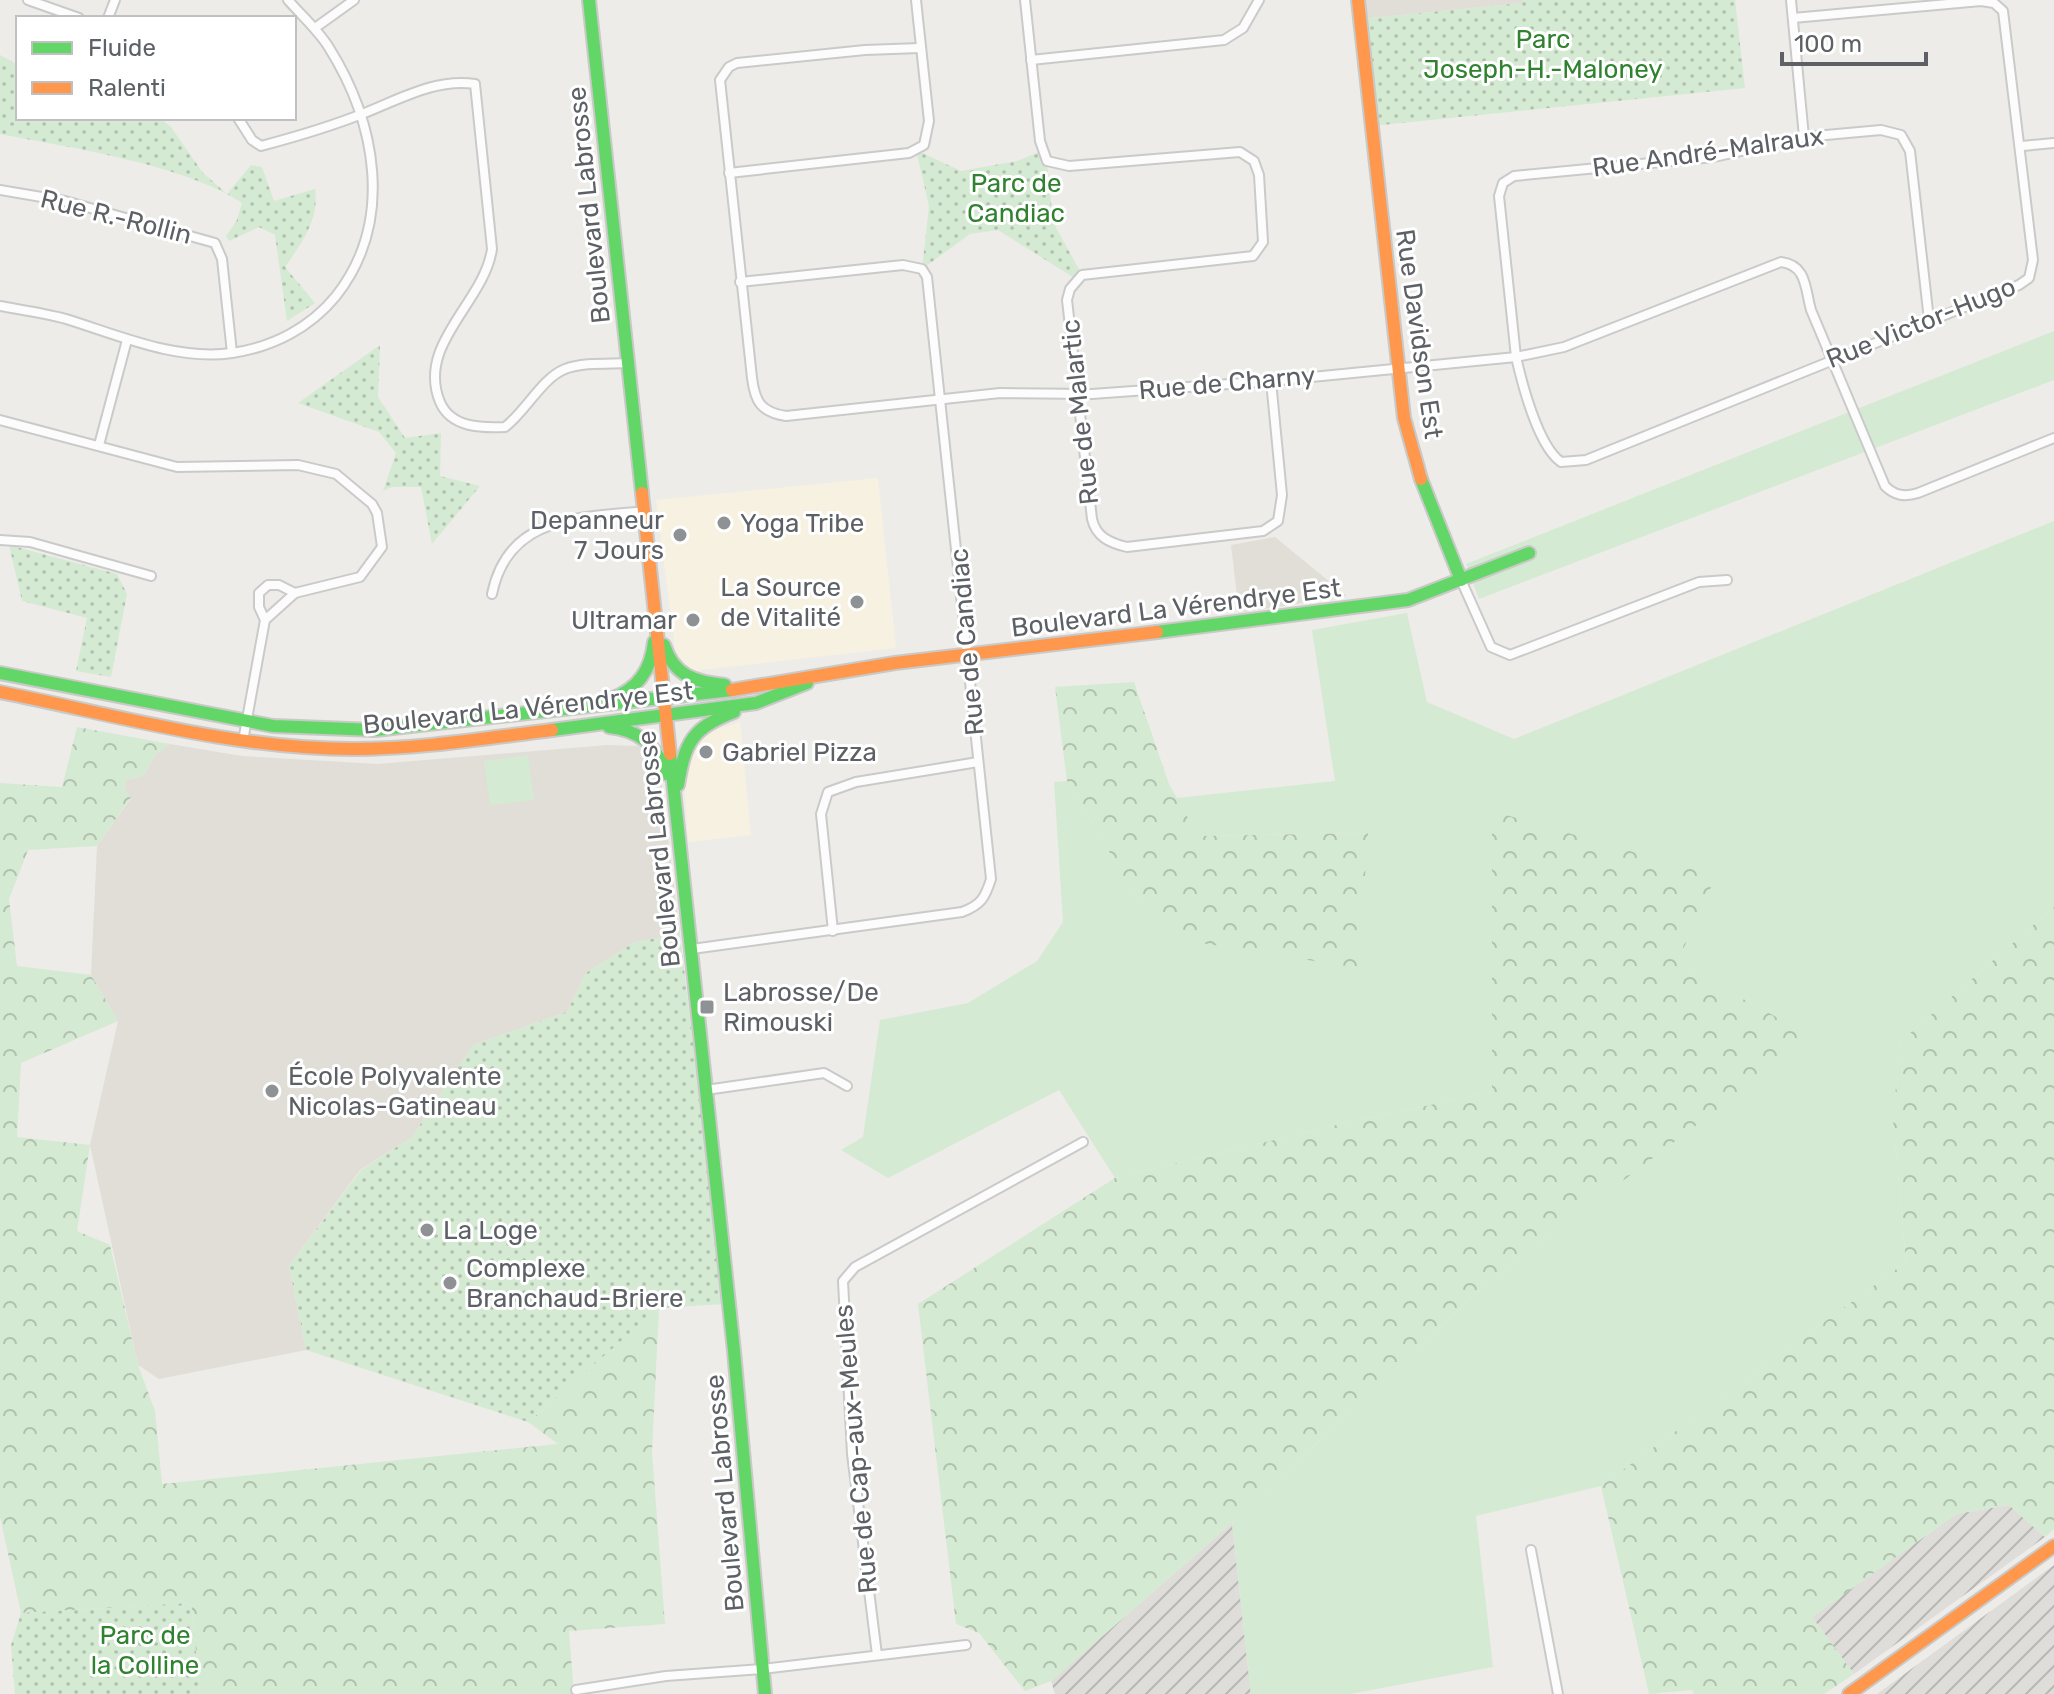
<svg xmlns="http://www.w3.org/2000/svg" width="2054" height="1694" viewBox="0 0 2054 1694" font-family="Rubik,sans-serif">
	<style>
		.commercial { fill: #f7f1e1 }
		.industrial { fill: url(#industrial-furrows) }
		.education { fill: #e1ded7 }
		.green { fill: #d5ead2 }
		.forest { fill: url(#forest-crowns) }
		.park { fill: url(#park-dots) }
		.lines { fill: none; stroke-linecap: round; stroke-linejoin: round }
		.street-casing { stroke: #cacaca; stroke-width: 12 }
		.fast-casing { stroke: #c9c9c8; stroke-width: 16 }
		.slow-casing { stroke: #c9c9c8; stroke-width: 16 }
		.street { stroke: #fcfcfc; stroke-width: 8 }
		.fast { stroke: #63d668; stroke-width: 12 }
		.slow { stroke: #ff974d; stroke-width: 12 }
		.poi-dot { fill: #8f9294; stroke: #fff; stroke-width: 3 }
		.labels { text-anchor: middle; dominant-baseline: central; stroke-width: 6; stroke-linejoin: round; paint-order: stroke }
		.park-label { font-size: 26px; fill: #308230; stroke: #fff }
		.street-label { font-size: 26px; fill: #5d6166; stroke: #fff }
		.poi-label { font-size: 26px; fill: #5d6166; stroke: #fff; text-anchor: start }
	</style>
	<defs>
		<pattern id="industrial-furrows" width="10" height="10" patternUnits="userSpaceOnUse" patternTransform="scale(2)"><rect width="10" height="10" fill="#deddd9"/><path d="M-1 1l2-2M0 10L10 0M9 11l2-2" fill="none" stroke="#b7b7b4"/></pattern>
		<pattern id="forest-crowns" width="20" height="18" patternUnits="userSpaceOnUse" patternTransform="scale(2)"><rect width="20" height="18" fill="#d5ead2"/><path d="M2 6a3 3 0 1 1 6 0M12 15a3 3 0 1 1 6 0" fill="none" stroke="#b0c1ae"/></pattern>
		<pattern id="park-dots" width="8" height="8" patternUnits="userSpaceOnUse" patternTransform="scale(2)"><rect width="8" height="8" fill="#d5ead2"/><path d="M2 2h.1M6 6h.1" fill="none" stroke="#b0c1ae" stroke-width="1.8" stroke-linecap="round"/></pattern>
	</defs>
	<rect width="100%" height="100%" fill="#edece8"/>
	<!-- commercial -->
	<g class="commercial">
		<polygon points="878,478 896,648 692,671 676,656 656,500"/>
		<polygon points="740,722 751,835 688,842 683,758 703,734"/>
	</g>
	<!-- industrial -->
	<g class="industrial">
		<polygon points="2009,1505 2045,1537 1854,1674 1812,1617 1956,1514"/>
		<polygon points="1232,1523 1251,1694 1055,1694 1051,1681"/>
		<polygon points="2054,1565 2054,1694 1877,1694"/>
	</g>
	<!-- education -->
	<g class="education">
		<polygon points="1358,0 1523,0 1523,3 1360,19"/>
		<polygon points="1275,537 1347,596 1239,613 1231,545"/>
		<polygon points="170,744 242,756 377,764 607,745 638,746 659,763 680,934 635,942 586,973 567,1012 473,1045 412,1137 360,1170 289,1266 306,1350 159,1379 138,1365 90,1145 118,1021 91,975 97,846 131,798 124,790 126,780 143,776 156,754"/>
	</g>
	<!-- green -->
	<g class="green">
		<polygon points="2054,331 2054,380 1479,599 1466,564"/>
		<polygon points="2054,521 2054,907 1900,1042 1893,1119 1906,1262 1601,1486 1476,1516 1493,1667 1350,1694 1251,1694 1232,1523 1485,1285 1812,1037 1677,963 1715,877 1493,812 1492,1092 1349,1122 1115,1178 1059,1090 888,1178 841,1150 863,1137 880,1020 968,1003 1037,961 1063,922 1054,782 1067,781 1141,905 1368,833 1198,836 1176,798 1335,781 1312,630 1407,613 1427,702 1514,739"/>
		<polygon points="528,755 534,800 490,805 484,761"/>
	</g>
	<!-- forest -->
	<g class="forest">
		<polygon points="1134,682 1169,784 1198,836 1368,833 1359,968 1188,941 1141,905 1067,781 1055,687"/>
		<polygon points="77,727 170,744 156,754 143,776 126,780 124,790 131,797 97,846 28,850 9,899 17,966 91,975 118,1021 21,1063 17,1137 90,1145 77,1231 110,1245 138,1365 155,1411 162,1484 558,1444 528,1422 659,1308 652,1452 665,1624 569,1631 574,1694 200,1694 191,1603 21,1613 0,1517 0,783 62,787"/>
		<polygon points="1492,811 1716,876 1677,963 1813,1037 1485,1285 1232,1523 1051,1681 1025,1691 979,1633 956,1624 918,1304 1115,1178 1349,1122 1492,1092"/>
		<polygon points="2054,907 2054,1529 2045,1537 2009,1505 1956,1514 1812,1617 1854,1674 1824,1694 1694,1694 1692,1690 1649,1694 1601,1486 1906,1262 1893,1119 1900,1042"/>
	</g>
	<!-- park -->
	<g class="park">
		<polygon points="1523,0 1735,0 1745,88 1372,126 1360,19 1522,3"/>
		<path d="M0 55 18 65V118H160L171 127 203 173 227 194 251 165 262 167 274 201 315 189C320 219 301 244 285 267L315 303 287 321 275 235 259 227 229 241 226 236 237 220 242 203C186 165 68 147 0 134Z"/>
		<polygon points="916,150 961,171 1017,161 1042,151 1047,161 1053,222 1082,275 1076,279 998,230 970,234 922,269 929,206"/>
		<polygon points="380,345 378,397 405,438 441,433 440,476 480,486 432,544 421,487 392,487 383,491 396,453 379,432 298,403"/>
		<polygon points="9,545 117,574 127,594 111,677 76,671 87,618 22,601"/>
		<polygon points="680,934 724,1304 659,1308 528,1422 306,1350 289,1266 361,1170 412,1137 473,1045 567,1012 586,973 635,942"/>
		<polygon points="191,1603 200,1694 15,1694 11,1645 21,1613"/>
	</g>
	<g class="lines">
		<defs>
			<g id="street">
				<polyline points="28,0 79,18"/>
				<path d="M1025 0 1040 141 1047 161 1069 166 1240 152 1254 161 1259 175 1263 242 1253 256 1082 275 1070 289 1067 300 1092 519C1096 537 1110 543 1127 547L1263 531 1278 521 1282 495 1271 381"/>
				<polyline points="1791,0 1804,137"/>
				<polyline points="108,18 115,0"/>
				<path d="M1793 18 1981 1 1994 3 2003 11 2033 260 2029 278 2019 285 1586 460 1561 462C1538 446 1522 383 1516 357L1499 196 1503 183 1514 176 1714 157 1804 137 1881 130 1901 135 1910 151 1929 320"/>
				<polyline points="315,28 354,0"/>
				<path d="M920 48 865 50 737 63 729 67 720 80 752 378C755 402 761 412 786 416L1000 393 1092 394 1271 381 1516 357 1564 347 1781 262C1807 265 1805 289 1811 310L1885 486C1895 496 1905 497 1918 493L2054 438"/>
				<polyline points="1031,60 1224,40 1243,28 1259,0"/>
				<path d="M238 118 252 140 261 146C295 137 329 127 362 114 398 100 435 78 475 84L492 249C484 303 416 344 440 402 451 428 482 428 505 427 526 411 542 378 565 369 583 362 609 364 629 363"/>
				<polyline points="2022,146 2054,143"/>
				<polyline points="729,173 909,153 924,145 929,121 916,0"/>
				<polyline points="0,190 65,201 215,243 222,259 232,353"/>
				<path d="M0 306C22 310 44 313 66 319 118 335 176 361 232 353 273 347 310 328 336 296 395 221 376 122 328 46 317 29 301 15 288 0"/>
				<polyline points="0,420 177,467 298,465 336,474 372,504 377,513 382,547 360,577 295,593 265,620 243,741"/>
				<polyline points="99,445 127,340"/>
				<polyline points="0,540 30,542 151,576"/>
				<polyline points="1461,580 1491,647 1510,655 1699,582 1727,580"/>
				<path d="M492 594C508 515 579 518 645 511"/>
				<polyline points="265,620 259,607 259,593 268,585 279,585 295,593"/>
				<polyline points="833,931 821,814 828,792 856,782 978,762"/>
				<path d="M692 949 962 912C981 905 985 898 991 879L927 277 922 269 903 265 740 282"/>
				<polyline points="706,1090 824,1073 847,1086"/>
				<polyline points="1531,1550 1558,1694"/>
				<polyline points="877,1655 852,1454 843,1281 855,1267 1083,1142"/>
				<polyline points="576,1690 666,1676 762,1669 966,1645"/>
			</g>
			<g id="fast">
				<polyline points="589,0 642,493"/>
				<polyline points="1421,479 1461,580"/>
				<polyline points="1157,632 1408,600 1529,553"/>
				<path d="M664 645C674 676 695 682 725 685"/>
				<polyline points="0,673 273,726 375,730 732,690"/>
				<path d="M611 699C638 689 651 670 654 642"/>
				<path d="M609 727C639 730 657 745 666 774"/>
				<polyline points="552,730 756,703 807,683"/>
				<polyline points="670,754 734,1351 765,1694"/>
				<path d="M678 785C685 742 692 728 734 712"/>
			</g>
			<g id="slow">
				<polyline points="1358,0 1404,418 1421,479"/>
				<polyline points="642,493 670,754"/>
				<polyline points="732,690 895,663 1157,632"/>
				<path d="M0 692C116 715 234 749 353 749 420 749 487 738 552 730"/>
				<polyline points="1849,1694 2054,1546"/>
			</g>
		</defs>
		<!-- street casing -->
		<use href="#street" class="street-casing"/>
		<!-- fast casing -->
		<use href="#fast" class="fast-casing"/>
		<!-- slow casing -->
		<use href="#slow" class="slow-casing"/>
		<!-- street -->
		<use href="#street" class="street"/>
		<!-- fast -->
		<use href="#fast" class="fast"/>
		<!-- slow -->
		<use href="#slow" class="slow"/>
	</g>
	<!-- markers -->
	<g class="poi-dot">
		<circle cx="724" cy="523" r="8"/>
		<circle cx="680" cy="535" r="8"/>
		<circle cx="857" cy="602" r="8"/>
		<circle cx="693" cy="620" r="8"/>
		<circle cx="706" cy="752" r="8"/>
		<rect x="699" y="999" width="16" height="16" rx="4"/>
		<circle cx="272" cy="1091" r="8"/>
		<circle cx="427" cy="1230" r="8"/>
		<circle cx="450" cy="1283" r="8"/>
	</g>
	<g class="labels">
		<!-- park labels -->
		<g class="park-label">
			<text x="1543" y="39">Parc<tspan x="1543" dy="30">Joseph-H.-Maloney</tspan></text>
			<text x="1016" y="183">Parc de<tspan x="1016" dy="30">Candiac</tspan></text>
			<text x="145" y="1635">Parc de<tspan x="145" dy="30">la Colline</tspan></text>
		</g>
		<!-- street labels -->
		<g class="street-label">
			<text transform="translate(1708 152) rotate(-8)">Rue André-Malraux</text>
			<text transform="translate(589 205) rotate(-96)">Boulevard Labrosse</text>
			<text transform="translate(116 217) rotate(14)">Rue R.-Rollin</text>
			<text transform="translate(1921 323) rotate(-22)">Rue Victor-Hugo</text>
			<text transform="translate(1419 334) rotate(82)">Rue Davidson Est</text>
			<text transform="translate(1227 383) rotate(-5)">Rue de Charny</text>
			<text transform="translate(1080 412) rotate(-96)">Rue de Malartic</text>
			<text transform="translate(1176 608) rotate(-7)">Boulevard La Vérendrye Est</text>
			<text transform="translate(967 642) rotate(-95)">Rue de Candiac</text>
			<text transform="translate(528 708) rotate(-6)">Boulevard La Vérendrye Est</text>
			<text transform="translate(659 849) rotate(-96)">Boulevard Labrosse</text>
			<text transform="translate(856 1449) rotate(-95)">Rue de Cap-aux-Meules</text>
			<text transform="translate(725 1493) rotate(-95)">Boulevard Labrosse</text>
		</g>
		<!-- poi labels -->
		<g class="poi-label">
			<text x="664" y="520" text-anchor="end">Depanneur<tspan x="664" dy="30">7 Jours</tspan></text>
			<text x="740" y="523">Yoga Tribe</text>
			<text x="841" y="587" text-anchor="end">La Source<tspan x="841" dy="30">de Vitalité</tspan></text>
			<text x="677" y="620" text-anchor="end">Ultramar</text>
			<text x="722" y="752">Gabriel Pizza</text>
			<text x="723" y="992">Labrosse/De<tspan x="723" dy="30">Rimouski</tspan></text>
			<text x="288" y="1076">École Polyvalente<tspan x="288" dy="30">Nicolas-Gatineau</tspan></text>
			<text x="443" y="1230">La Loge</text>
			<text x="466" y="1268">Complexe<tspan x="466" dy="30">Branchaud-Briere</tspan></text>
		</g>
	</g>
	<!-- legend -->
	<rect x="16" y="16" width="280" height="104" fill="#ffffff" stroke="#bec0c2" stroke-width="2"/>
	<rect x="32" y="42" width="40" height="12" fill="#63d668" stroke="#bec0c2" stroke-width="2"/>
	<text x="88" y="56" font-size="24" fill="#5d6166">Fluide</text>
	<rect x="32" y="82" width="40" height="12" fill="#ff974d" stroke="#bec0c2" stroke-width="2"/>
	<text x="88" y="96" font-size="24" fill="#5d6166">Ralenti</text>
	<!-- scale -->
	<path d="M1782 52v12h144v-12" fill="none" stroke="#5d6166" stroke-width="4"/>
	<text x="1794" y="52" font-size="24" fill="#5d6166" stroke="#ffffff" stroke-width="6" paint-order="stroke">100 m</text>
</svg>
